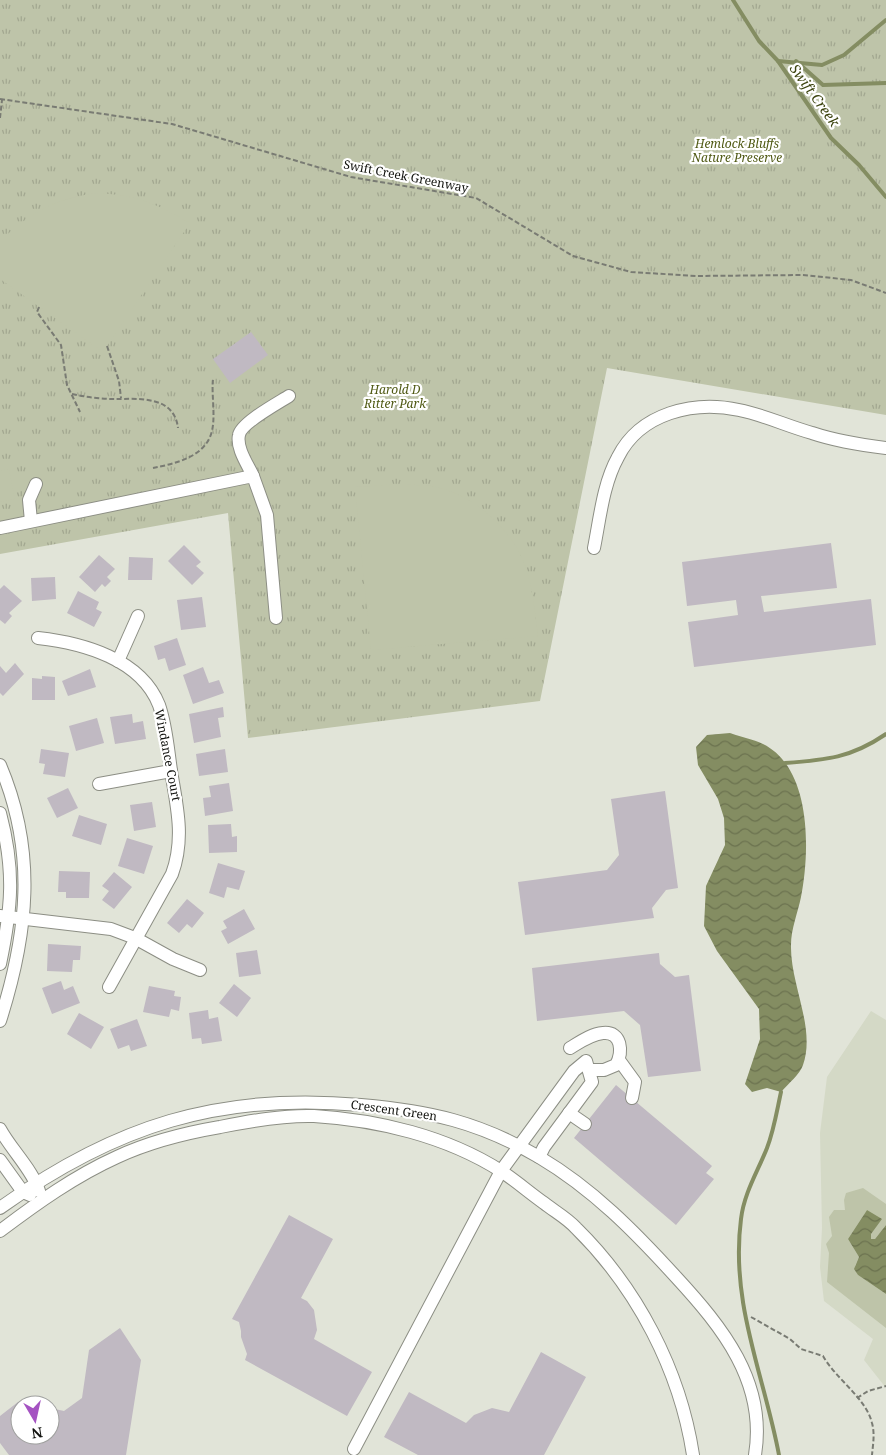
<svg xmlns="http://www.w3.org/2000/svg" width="886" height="1455" viewBox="0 0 886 1455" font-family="'Noto Serif',serif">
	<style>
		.built { fill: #d4d9c6 }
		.park { fill: url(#park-tufts) }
		.pitch { fill: #bec4a9 }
		.water { fill: url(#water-waves) }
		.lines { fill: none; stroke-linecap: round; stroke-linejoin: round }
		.stream { stroke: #848d62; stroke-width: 4 }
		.building { fill: #c0b9c2 }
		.minor-casing { stroke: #8c8e84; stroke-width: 14 }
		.path { stroke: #797b73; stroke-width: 2; stroke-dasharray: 5 2.5; stroke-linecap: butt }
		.minor { stroke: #fff; stroke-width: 12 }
		.labels { text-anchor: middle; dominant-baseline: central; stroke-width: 4.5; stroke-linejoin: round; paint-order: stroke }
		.park-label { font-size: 12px; font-style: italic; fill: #4f5913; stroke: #fff }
		.street-label { font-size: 12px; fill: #10110d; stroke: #fff }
		.water-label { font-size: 14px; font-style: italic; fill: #3c440f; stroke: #fff }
	</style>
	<defs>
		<pattern id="park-tufts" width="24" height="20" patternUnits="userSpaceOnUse" patternTransform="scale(1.25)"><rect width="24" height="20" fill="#bec4a9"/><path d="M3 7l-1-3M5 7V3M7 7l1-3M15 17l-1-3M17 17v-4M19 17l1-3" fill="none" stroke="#a2a790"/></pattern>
		<pattern id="water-waves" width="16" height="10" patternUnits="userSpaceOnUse" patternTransform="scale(1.25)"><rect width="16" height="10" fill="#848d62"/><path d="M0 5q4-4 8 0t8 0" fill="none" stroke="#6b724f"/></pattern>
	</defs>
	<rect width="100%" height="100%" fill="#e1e4d8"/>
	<!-- built -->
	<polygon class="built" points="871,1011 886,1020 886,1388 864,1360 873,1339 824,1301 820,1267 822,1228 820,1133 827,1077"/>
	<!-- park -->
	<polygon class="park" points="0,0 886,0 886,415 607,368 540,701 248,738 228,513 0,554"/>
	<!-- pitch -->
	<g class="pitch">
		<path d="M96 193C136 195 155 203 190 223L103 352 0 279V241C33 211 52 200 96 193Z"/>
		<polygon points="9,469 15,499 0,502 0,471"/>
		<path d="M400 484C410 485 421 485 431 486 472 493 513 529 526 568 533 590 535 614 538 636L371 650 355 487Z"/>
		<polygon points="863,1188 886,1204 886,1225 875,1239 871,1239 867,1210 848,1239 859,1257 855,1266 858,1275 886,1294 886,1328 827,1282 829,1253 826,1244 832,1236 829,1217 834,1210 845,1210 844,1200 846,1193"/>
	</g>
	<!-- water -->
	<g class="water">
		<path d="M730 733C741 737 753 739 763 744 812 768 810 852 801 897 798 912 791 929 791 945 790 984 816 1028 803 1065 800 1074 788 1084 781 1092L767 1088 752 1092 745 1084 760 1039 759 1009 717 951 704 926 706 886 725 845 724 818 718 799 698 765 696 747 707 735Z"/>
		<polygon points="867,1210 882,1219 871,1234 871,1239 875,1239 886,1225 886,1294 858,1275 854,1269 859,1257 848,1239"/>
	</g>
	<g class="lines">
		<!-- stream -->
		<g class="stream">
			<polyline points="733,0 759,41 778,61 831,138 859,165 886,197"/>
			<polyline points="778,61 822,65 844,55 886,20"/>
			<polyline points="796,61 823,85 886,83"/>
			<path d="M785 763C826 760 851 758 886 734"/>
			<path d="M779 1455C764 1375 730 1303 741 1219 744 1193 758 1171 767 1148 774 1130 777 1110 781 1092"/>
		</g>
	</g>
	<!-- building -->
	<g class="building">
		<polygon points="251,332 268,355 230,383 213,359"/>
		<polygon points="831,543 837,588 761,596 764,612 871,599 876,645 694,667 688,622 738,615 736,600 687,606 682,562"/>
		<polygon points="184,545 201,562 196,566 204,573 192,585 168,561"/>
		<polygon points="99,555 115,569 107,577 111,581 105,587 102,584 95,592 79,577"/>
		<polygon points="129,557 153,558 152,580 128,580"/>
		<polygon points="55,577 56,599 32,601 31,578"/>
		<polygon points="4,585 22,601 9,613 12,616 5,624 0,620 0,589"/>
		<polygon points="78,591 99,602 96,609 102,612 94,627 67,613"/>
		<polygon points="202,597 206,627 181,630 177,600"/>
		<polygon points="177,638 186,665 169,671 165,658 158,660 154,646"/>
		<polygon points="15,663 24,674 3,696 0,693 0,666 6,673"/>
		<polygon points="203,667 209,683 219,680 224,693 193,704 183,675"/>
		<polygon points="90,669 96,687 68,696 62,681"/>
		<polygon points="42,676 55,677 55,700 32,700 32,678 42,679"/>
		<polygon points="223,707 224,717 218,718 221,737 194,743 189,714"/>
		<polygon points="132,714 133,723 143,721 146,739 115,744 110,717"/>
		<polygon points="97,718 104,743 76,751 69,726"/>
		<polygon points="41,749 69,753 65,777 43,774 45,764 39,763"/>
		<polygon points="225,749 228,772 199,776 196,754"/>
		<polygon points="229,783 233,811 205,816 203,798 211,797 209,786"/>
		<polygon points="68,788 78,808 57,818 47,798"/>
		<polygon points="665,791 678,888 666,890 652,908 654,918 525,935 518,882 607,870 619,855 611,799"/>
		<polygon points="152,802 156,827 134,831 130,805"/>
		<polygon points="79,815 107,824 101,845 72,836"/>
		<polygon points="231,824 232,837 237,836 237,852 209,853 208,825"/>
		<polygon points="127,838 153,846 144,874 118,866"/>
		<polygon points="218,863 245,871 239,890 227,887 224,898 209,893"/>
		<polygon points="59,871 90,872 89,898 66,898 66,892 58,892"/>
		<polygon points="114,872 132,887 114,909 102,900 109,891 102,886"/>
		<polygon points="187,899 204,913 192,928 187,924 179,933 167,923"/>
		<polygon points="244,909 255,929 228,944 221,931 227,928 223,921"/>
		<polygon points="48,944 81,946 80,960 73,960 72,972 47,971"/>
		<polygon points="257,950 261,974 239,977 236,953"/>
		<polygon points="659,953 660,964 675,977 689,975 701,1071 648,1077 640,1025 624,1011 537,1021 532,968"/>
		<polygon points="61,981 64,990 73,986 80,1003 52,1014 42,988"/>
		<polygon points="234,984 251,998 237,1017 219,1003"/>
		<polygon points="149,986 175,991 174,996 181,997 179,1011 171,1009 169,1017 143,1012"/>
		<polygon points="208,1010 209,1019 218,1017 222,1041 202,1044 201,1038 192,1039 189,1013"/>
		<polygon points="79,1013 104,1027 91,1049 67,1034"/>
		<polygon points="137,1019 147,1046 131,1051 129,1045 118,1049 110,1029"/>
		<polygon points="616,1085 712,1166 706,1173 714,1179 676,1225 574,1138"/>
		<polygon points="289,1215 333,1239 301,1298 307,1301 314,1310 317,1330 314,1339 372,1372 347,1416 245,1360 247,1354 241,1337 241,1331 239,1322 232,1319"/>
		<polygon points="120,1328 141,1360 126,1455 9,1455 0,1443 0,1416 18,1402 27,1404 20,1405 20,1435 50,1435 50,1408 64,1411 82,1398 89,1350"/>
		<polygon points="541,1352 586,1377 544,1455 418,1455 384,1437 409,1392 466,1423 474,1415 492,1408 509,1412"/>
	</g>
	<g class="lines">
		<defs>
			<g id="minor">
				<path d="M253 476C248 465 236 448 239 435 241 423 278 403 289 396"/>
				<polyline points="31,521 29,500 36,484"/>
				<polyline points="0,528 253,476 267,515 276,618"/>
				<path d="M594 548C600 518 603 484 618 457 640 413 694 400 739 410 764 415 787 426 812 433 836 441 861 445 886 448"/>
				<path d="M38 638C83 643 141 659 159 705 167 728 168 753 172 777 178 811 184 841 172 874L109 987"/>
				<polyline points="118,661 138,616"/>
				<path d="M0 765C37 852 28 933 0 1021"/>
				<polyline points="99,784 171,771"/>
				<path d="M0 813C15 870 12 907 0 964"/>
				<polyline points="0,916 111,929 135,938 173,959 200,970"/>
				<path d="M570 1048C580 1042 591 1034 603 1033 622 1031 623 1052 616 1065L604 1070H589"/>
				<polyline points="619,1060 635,1082 632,1098"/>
				<polyline points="569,1113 585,1124"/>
				<path d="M0 1129C10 1148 34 1172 39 1191"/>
				<polyline points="0,1160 23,1192 30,1195"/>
				<path d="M0 1208C114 1126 220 1092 361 1105 430 1111 479 1122 539 1157 593 1189 635 1232 676 1277 722 1327 767 1382 755 1455"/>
				<path d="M0 1231C37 1203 75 1176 117 1157 149 1142 185 1133 220 1127 250 1121 283 1115 314 1116 378 1120 446 1136 501 1171 516 1181 530 1193 544 1203 554 1211 567 1218 576 1228 637 1288 680 1370 693 1455"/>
				<polyline points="354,1449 501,1171 574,1071 586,1061 592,1082 544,1147 539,1157"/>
			</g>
		</defs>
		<!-- minor casing -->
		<use href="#minor" class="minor-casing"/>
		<!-- path -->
		<g class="path">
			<polyline points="0,99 172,124 351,177 476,198 573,256 631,272 696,276 803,275 851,280 886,293"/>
			<polyline points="0,118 2,100"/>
			<polyline points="39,307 37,312 61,345 67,385 80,412"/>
			<polyline points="107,346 119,381 121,398"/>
			<path d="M72 394C86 397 101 399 115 399 138 399 174 395 178 428"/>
			<path d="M153 468C173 464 201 458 210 437 217 421 211 396 213 379"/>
			<path d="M751 1317 790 1339 801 1349 823 1356C836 1379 866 1398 872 1423 875 1434 873 1444 872 1455"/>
			<polyline points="857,1398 868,1391 886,1386"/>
		</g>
		<!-- minor -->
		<use href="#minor" class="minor"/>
	</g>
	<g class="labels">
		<!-- park labels -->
		<g class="park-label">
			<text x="737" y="143">Hemlock Bluffs<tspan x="737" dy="14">Nature Preserve</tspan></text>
			<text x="395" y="389">Harold D<tspan x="395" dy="14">Ritter Park</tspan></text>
		</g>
		<!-- street labels -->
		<g class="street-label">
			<text transform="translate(406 176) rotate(11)">Swift Creek Greenway</text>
			<text transform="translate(168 755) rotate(79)">Windance Court</text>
			<text transform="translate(394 1110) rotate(8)">Crescent Green</text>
		</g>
		<!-- water labels -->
		<g class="water-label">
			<text transform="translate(815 95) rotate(54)">Swift Creek</text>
		</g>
	</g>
	<!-- north arrow -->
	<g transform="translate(35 1420) rotate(171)"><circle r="24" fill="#ffffff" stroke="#9fa09e"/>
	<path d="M0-4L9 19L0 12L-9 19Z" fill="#a553c2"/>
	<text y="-8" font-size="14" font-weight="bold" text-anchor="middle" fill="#10110d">N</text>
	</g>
</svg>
